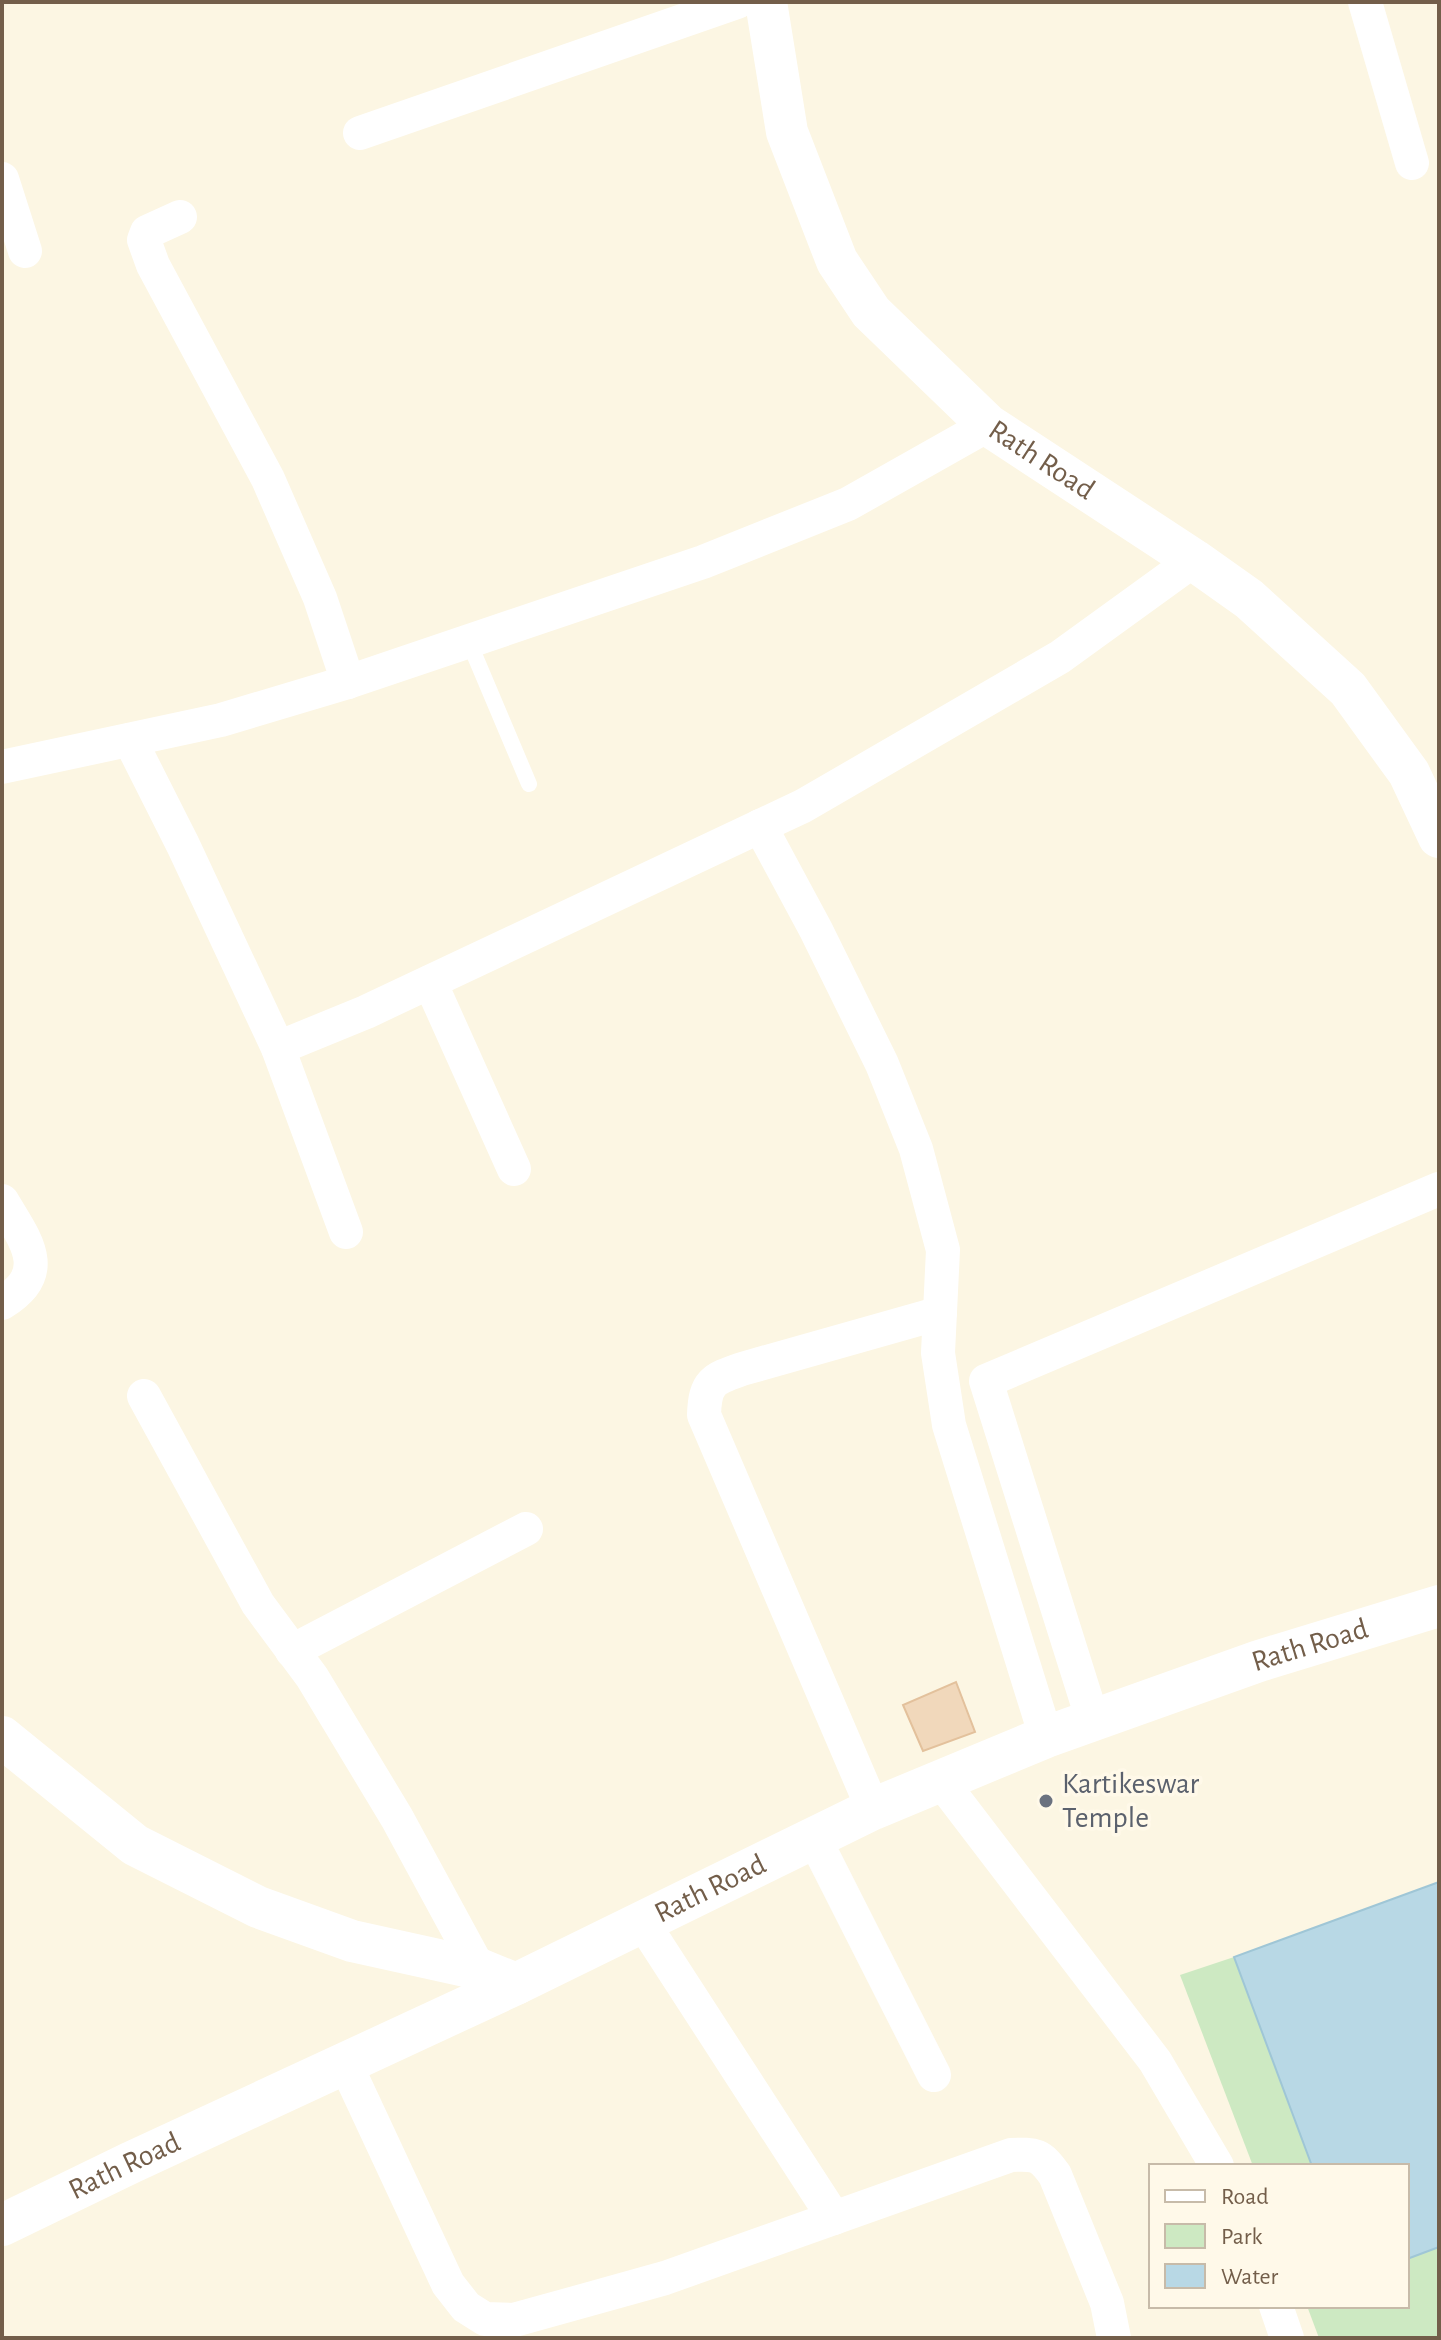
<svg xmlns="http://www.w3.org/2000/svg" width="1441" height="2340" viewBox="0 0 1441 2340" font-family="'Alegreya Sans',sans-serif">
	<style>
		.green { fill: #cde9c2 }
		.water { fill: #b8d8e5; stroke: #9fc6d6; stroke-width: 2 }
		.building { fill: #f1d8bb; stroke: #e3c19c; stroke-width: 2 }
		.lines { fill: none; stroke-linecap: round; stroke-linejoin: round }
		.service { stroke: #fff; stroke-width: 16 }
		.minor { stroke: #fff; stroke-width: 34 }
		.tertiary { stroke: #fff; stroke-width: 42 }
		.worship-dot { fill: #6b7280; stroke: #fff9e9; stroke-width: 3 }
		.labels { text-anchor: middle; dominant-baseline: central; stroke-width: 7; stroke-linejoin: round; paint-order: stroke }
		.street-label { font-size: 30px; fill: #735e4a; stroke: #fff9e9 }
		.worship-label { font-size: 30px; fill: #5b616d; stroke: #fff9e9; text-anchor: start }
	</style>
	<rect width="100%" height="100%" fill="#fcf6e3"/>
	<!-- green -->
	<g class="green">
		<polygon points="1234,1957 1312,2166 1253,2166 1180,1975"/>
		<polygon points="1439,2247 1439,2338 1319,2338 1307,2306 1407,2306 1407,2259"/>
	</g>
	<!-- water -->
	<polygon class="water" points="1439,1882 1439,2247 1407,2259 1407,2166 1312,2166 1234,1957"/>
	<!-- building -->
	<polygon class="building" points="956,1682 975,1732 923,1751 903,1705"/>
	<g class="lines">
		<!-- service -->
		<polyline class="service" points="469,642 529,784"/>
		<!-- minor -->
		<g class="minor">
			<polyline points="1365,2 1412,163"/>
			<polyline points="360,133 737,2"/>
			<polyline points="2,179 25,251"/>
			<polyline points="180,217 147,232 144,240 153,265 268,479 320,598 348,682"/>
			<polyline points="130,740 183,845 278,1048 346,1232"/>
			<polyline points="2,767 221,720 348,682 703,562 848,504 988,425"/>
			<polyline points="760,826 816,930 882,1064 916,1149 943,1250 938,1353 949,1425 1046,1737"/>
			<polyline points="430,982 514,1169"/>
			<polyline points="278,1048 366,1012 803,806 1060,657 1194,560"/>
			<path d="M2 1201C25 1240 53 1272 2 1303"/>
			<polyline points="144,1396 258,1604 312,1677 397,1818 479,1969"/>
			<polyline points="292,1651 526,1529"/>
			<polyline points="1093,1721 986,1381 1439,1189"/>
			<polyline points="941,1781 1155,2061 1217,2166"/>
			<path d="M873 1809 704 1415C705 1382 713 1379 742 1369L940 1313"/>
			<polyline points="814,1838 934,2075"/>
			<polyline points="643,1923 834,2218"/>
			<path d="M345 2063 448 2284 466 2307 485 2319 514 2320 665 2278 1011 2155C1036 2154 1040 2154 1055 2175L1107 2303 1114 2338"/>
			<polyline points="1276,2306 1287,2338"/>
		</g>
		<!-- tertiary -->
		<g class="tertiary">
			<path id="s1" d="M766 2 787 132 837 261 871 312 988 425 1194 560 1249 599 1348 689 1409 773 1439 837"/>
			<polyline points="2,1737 135,1845 258,1907 352,1941 479,1969 516,1984"/>
			<path id="s2" d="M2 2225 130 2163 516 1984 873 1809 1046 1737 1259 1661 1439 1606"/>
		</g>
	</g>
	<!-- markers -->
	<circle class="worship-dot" cx="1046" cy="1801" r="8"/>
	<g class="labels">
		<!-- street labels -->
		<g class="street-label">
			<text stroke="none"><textPath href="#s1" startOffset="558">Rath Road</textPath></text>
			<text stroke="none"><textPath href="#s2" startOffset="1432">Rath Road</textPath></text>
			<text stroke="none"><textPath href="#s2" startOffset="784">Rath Road</textPath></text>
			<text stroke="none"><textPath href="#s2" startOffset="136">Rath Road</textPath></text>
		</g>
		<!-- worship labels -->
		<g class="worship-label">
			<text x="1062" y="1784">Kartikeswar<tspan x="1062" dy="34">Temple</tspan></text>
		</g>
	</g>
	<!-- border -->
	<rect width="1441" height="2340" fill="none" stroke="#735e4a" stroke-width="8"/>
	<!-- legend -->
	<rect x="1149" y="2164" width="260" height="144" fill="#fff9e9" stroke="#c7bba9" stroke-width="2"/>
	<rect x="1165" y="2190" width="40" height="12" fill="#ffffff" stroke="#c7bba9" stroke-width="2"/>
	<text x="1221" y="2204" font-size="24" fill="#735e4a">Road</text>
	<rect x="1165" y="2224" width="40" height="24" fill="#cde9c2" stroke="#c7bba9" stroke-width="2"/>
	<text x="1221" y="2244" font-size="24" fill="#735e4a">Park</text>
	<rect x="1165" y="2264" width="40" height="24" fill="#b8d8e5" stroke="#c7bba9" stroke-width="2"/>
	<text x="1221" y="2284" font-size="24" fill="#735e4a">Water</text>
</svg>
